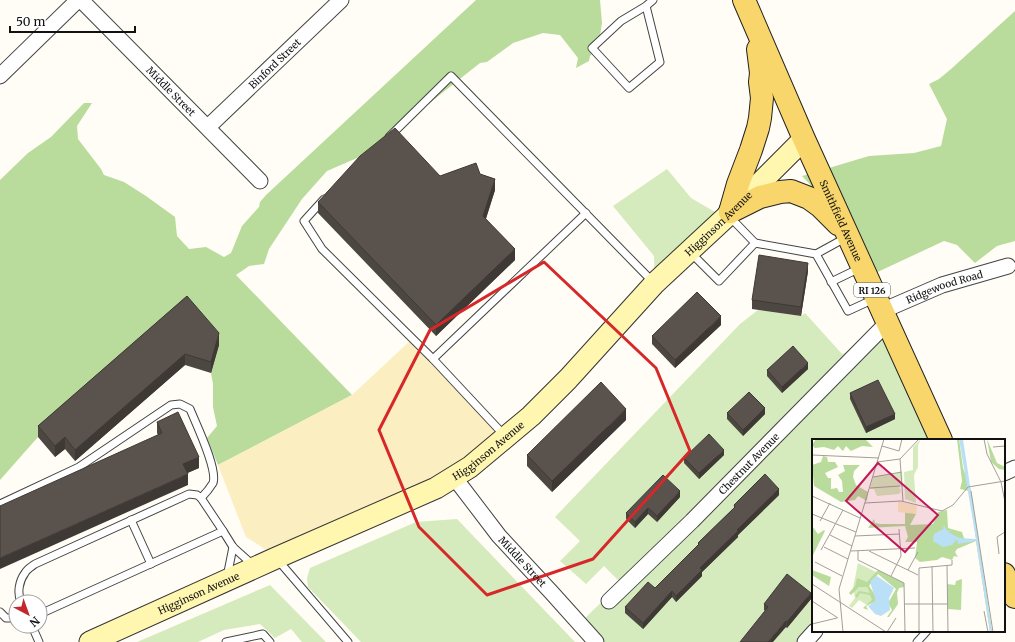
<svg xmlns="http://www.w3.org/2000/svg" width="1015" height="642" viewBox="0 0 1015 642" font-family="Merriweather,serif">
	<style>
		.green { fill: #d5ebbd }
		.forest { fill: #b9dc9c }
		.sand { fill: #fbeec1 }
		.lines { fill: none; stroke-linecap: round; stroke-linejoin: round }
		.lane-casing { stroke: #444; stroke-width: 9 }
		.street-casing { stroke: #444; stroke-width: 17 }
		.secondary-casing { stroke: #333; stroke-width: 23 }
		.primary-casing { stroke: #222; stroke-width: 24 }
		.lane { stroke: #fff; stroke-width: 7 }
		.street { stroke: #fff; stroke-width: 15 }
		.secondary { stroke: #fff6b0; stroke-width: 21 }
		.primary { stroke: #f9d66b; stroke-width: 22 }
		.wall { fill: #4d4742 }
		.shaded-wall { fill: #3f3936 }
		.building { fill: #5a524d; stroke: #3f3936 }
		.marked { fill: none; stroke: #d62828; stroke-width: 3; stroke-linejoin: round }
		.labels { text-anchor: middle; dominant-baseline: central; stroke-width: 4; stroke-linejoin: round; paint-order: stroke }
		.shield { fill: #fff; stroke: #585858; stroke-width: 1 }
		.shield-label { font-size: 9px; font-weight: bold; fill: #111 }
		.street-label { font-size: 10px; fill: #111; stroke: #fff }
		.inset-road { fill: none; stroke: #a09f9a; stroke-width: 1 }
		.view { fill: #c2185b; fill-opacity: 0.15; stroke: #c2185b; stroke-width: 2 }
		.inset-edge { fill: none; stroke: #111; stroke-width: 2 }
	</style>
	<rect width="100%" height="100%" fill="#fffdf5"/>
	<!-- green -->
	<g class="green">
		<polygon points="667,169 691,198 720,215 655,283 654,256 613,206"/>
		<polygon points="758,310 801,316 805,313 842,354 845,353 884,316 941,440 813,440 813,631 805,642 596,642 580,623 616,588 619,581 604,566 586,584 560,561 580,541 555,517 740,324"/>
		<polygon points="457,519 575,642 361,642 308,587 307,578 310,568 416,522"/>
		<polygon points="270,585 326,642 302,642 291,629 275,638 260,624 224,630 198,642 137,642"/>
	</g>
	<!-- forest -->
	<g class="forest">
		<polygon points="476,0 600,0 602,23 598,48 590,56 589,61 576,68 578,58 560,35 543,33 513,43 487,62 480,63 364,155 327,171 302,199 269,249 264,264 249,266 236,275 352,395 218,465 207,438 217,426 213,407 213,384 211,373 219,345 38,437 0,480 0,180 28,153 51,137 84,103 92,103 77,126 78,139 101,169 104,175 124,182 146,196 175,217 177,236 189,249 206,247 224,257 231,253 242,226 259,207 260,202 266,195"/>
		<polygon points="1015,11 1015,241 997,246 975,263 957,245 944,241 869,276 819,194 802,176 869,156 914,153 941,146 947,119 929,84 939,79 951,69"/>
	</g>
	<!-- sand -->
	<polygon class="sand" points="412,339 506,437 470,467 276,558 259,545 246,537 218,465 352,395"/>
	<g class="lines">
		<defs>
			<g id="lane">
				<polyline points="646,6 660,62 629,88 592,48 621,21 646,6 653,0"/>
				<polyline points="389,137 451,76 653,282"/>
				<polyline points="324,199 304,221 322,249 433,359 504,435"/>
				<polyline points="729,216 755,243"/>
				<polyline points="690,252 719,281 755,243 816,254 848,311 874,299"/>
				<polyline points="816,254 847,237"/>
				<polyline points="831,282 860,268"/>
				<polyline points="433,359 586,213"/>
				<path d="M0 504 79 467 171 405 180 404 190 409C196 424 218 469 213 483 210 488 205 494 201 498"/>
				<polyline points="131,520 151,564"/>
				<polyline points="277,559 348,642"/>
				<polyline points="227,577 233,547"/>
				<path d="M21 602C17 593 19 581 25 573 27 569 31 567 35 564L189 494 197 495 201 498 223 531 233 547 254 566"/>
				<polyline points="0,612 6,618 16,618"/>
				<polyline points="40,614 223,531"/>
				<polyline points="32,626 39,642"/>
				<polyline points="226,642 263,634 270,642"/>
				<polyline points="917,642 927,631"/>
			</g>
			<g id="street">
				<path id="s1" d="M81 0 260 181"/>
				<polyline points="0,76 78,0"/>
				<path id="s2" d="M208 127 341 0"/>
				<path id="s3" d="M882 311 942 285 1008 266"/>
				<polyline points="1004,473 1015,468"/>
				<path id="s4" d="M454 477 499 536 552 593 596 642"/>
				<path id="s5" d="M609 601 692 521 887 323"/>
				<polyline points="805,642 815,631"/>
			</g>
			<g id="secondary">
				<path id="s6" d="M90 642 276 558 436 488 470 467 531 416 568 379 655 283 725 218 804 139"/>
			</g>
			<g id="primary">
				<path id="s7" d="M744 0 804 139 941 440"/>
				<polyline points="730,212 738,184 751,150 758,128 760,118 762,98 760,82 761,73 758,49"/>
				<polyline points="730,212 760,197 780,192 791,191 809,198 820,206 838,224"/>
				<polyline points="1004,574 1015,597"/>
			</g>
		</defs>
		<!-- lane casing -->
		<use href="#lane" class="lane-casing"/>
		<!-- street casing -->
		<use href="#street" class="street-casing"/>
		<!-- secondary casing -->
		<use href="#secondary" class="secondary-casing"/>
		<!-- primary casing -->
		<use href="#primary" class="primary-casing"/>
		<!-- lane -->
		<use href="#lane" class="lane"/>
		<!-- street -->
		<use href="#street" class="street"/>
		<!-- secondary -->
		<use href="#secondary" class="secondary"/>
		<!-- primary -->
		<use href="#primary" class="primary"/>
	</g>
	<!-- wall -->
	<g class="wall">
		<polygon points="480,174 495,190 486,219 515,260 436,336 318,213 318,202 440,176"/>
		<polygon points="808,271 801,316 752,309 752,300"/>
		<polygon points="187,296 219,345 211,373 185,365 75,461 65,449 55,457 38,437 38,426"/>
		<polygon points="721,325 675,368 652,344 652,336"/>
		<polygon points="808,369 782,393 767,376 767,370"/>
		<polygon points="850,393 895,419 866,433 850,399"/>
		<polygon points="727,413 765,414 743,436 727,419"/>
		<polygon points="626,420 552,492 527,466 527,455"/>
		<polygon points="157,422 199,468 187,473 188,485 158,435 157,433"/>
		<polygon points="724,455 699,479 684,463 684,458"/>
		<polygon points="779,495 738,535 738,537 702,572 702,576 676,602 672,597 643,629 625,613 625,607 655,588 698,546 698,543 734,508 734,505"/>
		<polygon points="680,497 657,522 648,514 635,528 626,519 626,513"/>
		<polygon points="811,599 787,628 764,610 764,604"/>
	</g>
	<!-- shaded-wall -->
	<g class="shaded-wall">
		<polygon points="495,179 495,190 483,227 483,216"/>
		<polygon points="515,249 515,260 436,336 436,325"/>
		<polygon points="808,263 808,271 801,316 801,307"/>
		<polygon points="721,316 721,325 675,368 675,360"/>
		<polygon points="219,333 219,345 211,373 211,362"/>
		<polygon points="185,354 185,365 75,461 75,450"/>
		<polygon points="808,363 808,369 782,393 782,387"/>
		<polygon points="765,408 765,414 743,436 743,430"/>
		<polygon points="626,409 626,420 552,492 552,481"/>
		<polygon points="895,414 895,419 866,433 866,427"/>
		<polygon points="65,437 65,449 55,457 55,446"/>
		<polygon points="724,450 724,455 699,479 699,473"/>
		<polygon points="199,457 199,468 183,475 183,464"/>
		<polygon points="188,474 188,485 0,569 0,558"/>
		<polygon points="779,489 779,495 738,535 738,537 702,572 702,576 676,602 676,596 700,568 737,530"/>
		<polygon points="680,491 680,497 657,522 657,516"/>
		<polygon points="648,508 648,514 635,528 635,522"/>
		<polygon points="672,591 672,597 643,629 643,623"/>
		<polygon points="811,593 811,599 787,628 787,622"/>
		<polygon points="786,621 786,627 773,642 768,642"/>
	</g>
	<!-- building -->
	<g class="building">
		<polygon points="395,128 440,176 476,163 480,174 495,179 483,216 515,249 436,325 318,202 360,156"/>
		<polygon points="759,255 808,263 801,307 752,300"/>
		<polygon points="697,292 721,316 675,360 652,336"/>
		<polygon points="187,296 219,333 211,362 185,354 75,450 65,437 55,446 38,426"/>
		<polygon points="793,346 808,363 782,387 767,370"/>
		<polygon points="878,380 895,414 866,427 850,393"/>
		<polygon points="601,382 626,409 552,481 527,455"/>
		<polygon points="749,392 765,408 743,430 727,413"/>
		<polygon points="178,412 199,457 183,464 188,474 0,558 0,506 162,433 157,422"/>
		<polygon points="709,434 724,450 699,473 684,458"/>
		<polygon points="765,474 779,489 737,530 738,531 700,568 702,570 676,596 672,591 643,623 625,607 648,582 655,588 699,544 698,543 735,507 734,505"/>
		<polygon points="663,475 680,491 657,516 648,508 635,522 626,513"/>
		<polygon points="787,574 811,593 787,622 786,621 768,642 740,642 768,607 764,604"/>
	</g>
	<!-- marked area -->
	<path class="marked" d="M544 262 656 368 690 451 593 559 487 595 419 527 379 430 430 330Z"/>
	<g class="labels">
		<!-- shield labels -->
		<rect class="shield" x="854" y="283" width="36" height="14" rx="3"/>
		<g class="shield-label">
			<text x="872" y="290">RI 126</text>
		</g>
		<!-- street labels -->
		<g class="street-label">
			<text stroke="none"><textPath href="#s2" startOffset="92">Binford Street</textPath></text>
			<text stroke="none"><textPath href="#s1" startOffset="128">Middle Street</textPath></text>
			<text stroke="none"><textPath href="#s7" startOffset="241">Smithfield Avenue</textPath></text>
			<text stroke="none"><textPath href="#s6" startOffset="767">Higginson Avenue</textPath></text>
			<text stroke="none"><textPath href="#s3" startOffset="67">Ridgewood Road</textPath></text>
			<text stroke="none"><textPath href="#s6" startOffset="443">Higginson Avenue</textPath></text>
			<text stroke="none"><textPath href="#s5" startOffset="196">Chestnut Avenue</textPath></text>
			<text stroke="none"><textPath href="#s4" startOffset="109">Middle Street</textPath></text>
			<text stroke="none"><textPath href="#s6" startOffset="119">Higginson Avenue</textPath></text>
		</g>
	</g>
	<!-- overview -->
	<g transform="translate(812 439)">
		<rect width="193" height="193" fill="#fffdf5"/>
		<path d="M109 0 106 6V28L102 36 104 64 93 60 92 33 101 31V8ZM90 33 91 47 87 48 89 52 87 55 65 57 62 50H58L61 38ZM46 124 66 134 56 145 64 159 62 164 55 166 47 161 40 169 37 167 43 159 41 149Z" fill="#d5ebbd"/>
		<path d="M4 0H53L61 8 50 7 39 12 34 7 31 12 26 7 22 11 12 8 3 9 0 6ZM145 0H147L151 29 159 51 180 193H178L164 102 145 110 143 113 146 118 142 117 140 121 130 118 125 121 108 123 103 119 105 103H93L96 98 93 87 56 89 62 80 63 84 68 85H93V72L104 75 98 86 121 85 126 73 135 71 136 89 150 93 152 99 156 101 164 100 157 52 148 50 150 42ZM175 0 185 24 193 28V31L187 30 179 23ZM11 17 15 18 16 23H23L26 28 13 34 16 39H19V50L25 49 27 53H31L30 42 26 36 33 32 31 26H48L42 32 41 38 44 46 56 53 55 62 46 57 43 61 29 63 2 47 0 26 9 23ZM0 87 6 95 12 91 13 92 0 118ZM0 131 19 138 17 147 0 136ZM66 131 92 144V148L87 149 85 154 86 165 77 178H75L80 171 76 164 84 150 66 135 57 147 63 156 64 162 54 167 56 171 51 169 60 161 58 156 48 154 45 159 43 157 47 152 58 154 55 148H47L39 156 37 154 43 147 45 139 55 143ZM150 140 149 171 136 170 135 145 143 146 144 142Z" fill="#b9dc9c"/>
		<path d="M86 62 105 67 104 75 86 73Z" fill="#fbeec1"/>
		<path d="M147 0H151L180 193H178L164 102 146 105 145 100 140 106 131 108 121 102 122 95 131 90 132 86 135 92 140 91 136 93 147 99 164 100ZM65 137 82 149 77 159 78 171 69 177 63 175 56 167 64 162 59 146V141Z" fill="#b9e0f7"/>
		<path class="inset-road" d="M172 0 175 15 189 43 193 63M70 7 87 12 90 0M181 8 193 7M0 16 67 19M88 20 91 62M65 23 88 20 107 0M61 38 90 33M58 49 88 47M159 52 181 193M0 57 48 79M53 64 89 62 130 72 141 66 156 48 193 42M0 75 44 93M8 82 18 64M18 96 40 107M43 97 87 95M12 108 36 120M9 111 31 71M39 112 103 109M46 112V121L92 144 93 193M57 112 106 136M187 115 185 98 193 93M3 123 30 137M120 127 121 193M135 127 136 193M96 131 106 113M79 137 89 117 87 90M0 145 74 193M0 162 26 179M93 165H135M172 172 176 193M0 185 25 179M31 193 27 150 72 0M75 193 84 179M107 193V129L140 126V121"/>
		<path class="view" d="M66 24 126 76 93 113 34 62Z"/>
		<rect width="193" height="193" class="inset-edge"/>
	</g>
	<!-- north arrow -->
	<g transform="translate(28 614) rotate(139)"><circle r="19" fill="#ffffff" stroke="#a0a0a0"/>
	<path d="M0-3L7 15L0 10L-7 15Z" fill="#c4262e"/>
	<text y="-6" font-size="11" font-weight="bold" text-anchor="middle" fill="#111111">N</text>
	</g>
	<!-- scale -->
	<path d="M10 26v6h125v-6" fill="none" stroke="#111111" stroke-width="2"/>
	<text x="16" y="26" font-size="12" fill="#111111" stroke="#ffffff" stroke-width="3" paint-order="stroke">50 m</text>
</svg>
